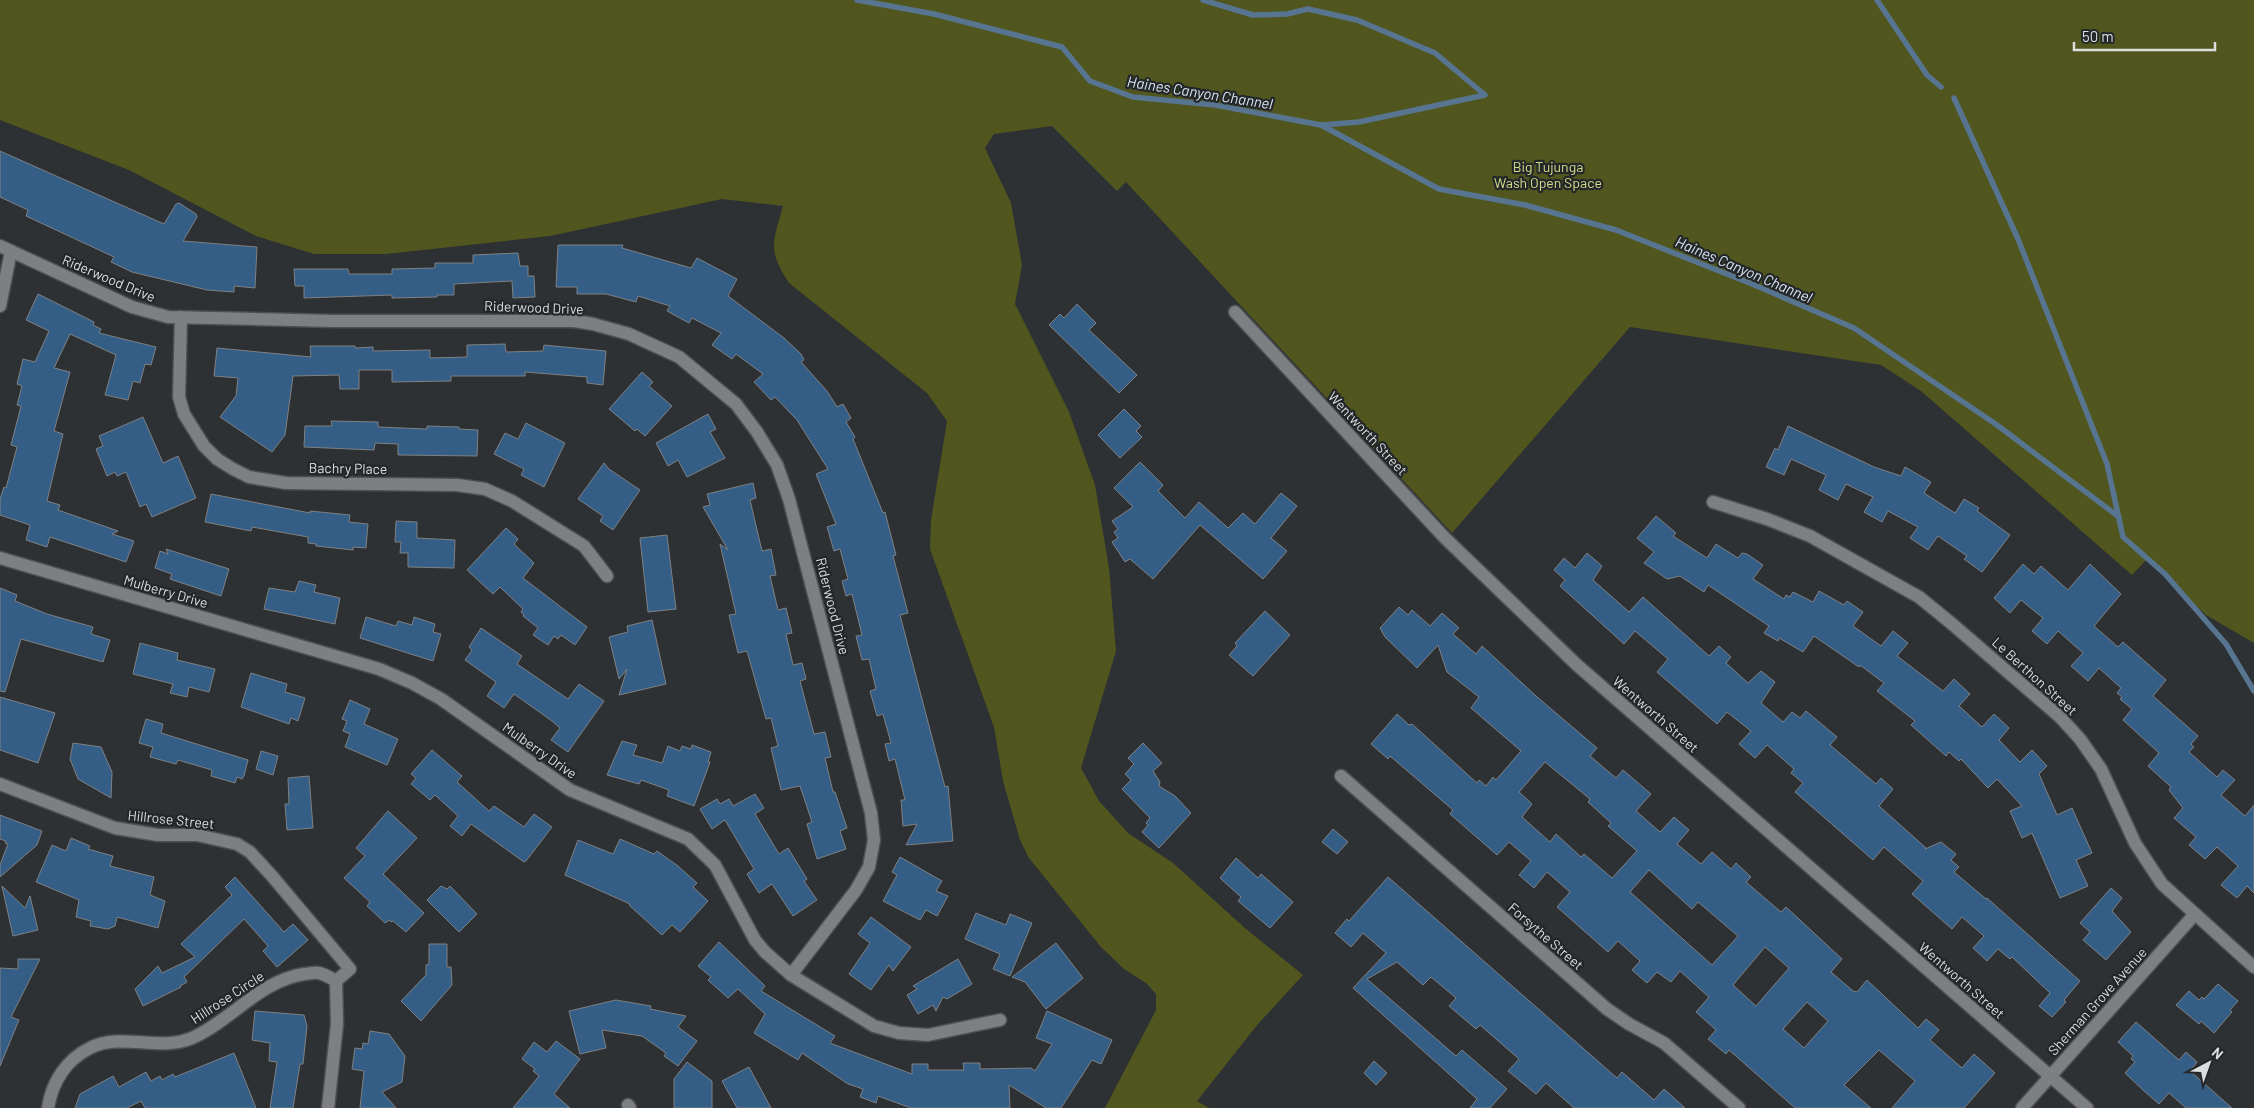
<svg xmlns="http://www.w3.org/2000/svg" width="2254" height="1108" viewBox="0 0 2254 1108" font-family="Barlow,sans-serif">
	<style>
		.green { fill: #51561e }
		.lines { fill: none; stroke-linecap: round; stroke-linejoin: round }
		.stream { stroke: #577590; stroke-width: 5.5 }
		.building { fill: #355e86; stroke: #7e8184; fill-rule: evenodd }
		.minor-casing { stroke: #4d4f52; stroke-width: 15 }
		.minor { stroke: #7d8083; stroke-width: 12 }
		.labels { text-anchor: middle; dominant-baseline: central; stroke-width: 4.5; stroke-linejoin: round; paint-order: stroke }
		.park-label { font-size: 14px; fill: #d3de88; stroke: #242729 }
		.street-label { font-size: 14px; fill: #dbddde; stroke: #242729 }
		.water-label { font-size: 15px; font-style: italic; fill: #d8e5f1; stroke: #242729 }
	</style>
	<rect width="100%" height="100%" fill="#2e3133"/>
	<!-- green -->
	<path class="green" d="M0 0H2254V643L2206 615 2147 559 2132 575 1921 391 1881 365 1630 327 1452 533 1126 182 1117 191 1052 126 994 134 985 148 1011 203 1022 265 1015 304 1069 412 1095 485 1109 568 1116 651 1081 768 1099 801 1128 833 1173 863 1246 929 1303 975 1258 1024 1197 1101 1209 1108H1105L1156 1010V994L1146 983 1124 969 1101 947 1029 858 1020 840 1003 781 994 727 930 549 931 520 947 421 927 393 789 283C767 249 773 243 783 206L722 199 550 236 386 254H314L256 236 129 170 0 120Z"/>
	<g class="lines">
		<!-- stream -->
		<g class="stream">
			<polyline points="857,0 934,14 1062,47 1090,81 1133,97 1215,105 1321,125 1439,189 1525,205 1616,230 1752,284 1854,328 1997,425 2119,517"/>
			<polyline points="1203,0 1253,15 1287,14 1308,9 1357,20 1435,53 1485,95 1359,122 1321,125"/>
			<polyline points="1877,0 1927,75 1941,87"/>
			<polyline points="1954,98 2018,239 2107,464 2123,537 2165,574 2226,644 2254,691"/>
		</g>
	</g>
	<!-- building -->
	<g class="building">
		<polygon points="0,151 164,224 176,204 179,203 196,214 197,217 183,241 257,247 255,288 234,286 234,292 207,290 132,272 111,262 114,257 26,216 28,210 0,197"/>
		<polygon points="558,245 623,245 622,248 691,268 697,258 737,279 728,296 784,338 801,354 804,360 801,362 827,391 837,407 843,404 851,418 846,422 855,437 853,439 883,513 885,512 896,555 893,556 908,613 900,615 945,787 948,786 953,841 906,845 917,824 903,826 901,800 905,800 895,759 889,761 885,744 891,743 883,714 877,716 870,691 876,689 869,659 862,660 856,636 862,635 852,594 846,596 842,581 848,579 840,549 834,551 827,527 836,524 816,474 828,469 797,420 775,397 771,400 754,382 763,374 736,354 732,359 712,345 721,333 692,318 689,323 667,311 670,306 638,296 636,302 606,294 577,294 577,287 556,287"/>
		<polygon points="518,253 520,266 528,266 528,276 534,276 535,297 513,298 512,281 454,284 454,295 437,295 437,297 392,298 392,295 304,298 304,286 295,286 294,269 348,269 349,274 392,274 392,269 435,268 435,263 473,263 473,255"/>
		<polygon points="38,294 94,322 93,325 101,329 99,333 156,347 151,365 145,364 140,383 133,381 128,400 105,395 116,355 70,334 54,368 70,372 54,431 63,434 47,501 60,505 58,510 118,531 112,534 134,541 126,562 50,537 47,547 26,540 30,525 0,515 0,499 4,487 6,488 17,447 11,445 21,406 17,405 22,386 17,384 23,359 35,362 49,331 26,320"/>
		<polygon points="1077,304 1096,323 1089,330 1137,375 1119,393 1049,325 1060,314 1064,318"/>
		<polygon points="505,344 506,352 543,351 544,345 606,351 603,385 587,383 587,377 525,372 525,376 451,376 451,381 392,382 392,370 359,370 359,389 340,389 339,375 293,376 285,435 272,452 220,417 236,396 238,378 214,376 217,348 311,357 310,346 355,346 355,348 373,347 373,351 430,350 430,358 467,357 467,345"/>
		<polygon points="642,372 653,382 649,386 672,406 645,436 637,429 635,431 609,409"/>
		<polygon points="1124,409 1141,426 1136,431 1142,437 1120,458 1098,435"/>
		<polygon points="708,414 716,429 710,432 725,458 687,477 678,460 668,466 656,443"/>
		<polygon points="143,417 163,463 178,456 196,498 152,517 146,504 140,507 126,472 117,476 115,472 107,476 96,449 103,446 99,436"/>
		<polygon points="331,421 378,422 378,427 427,429 427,426 459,427 459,429 478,430 477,456 398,455 398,444 375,443 374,450 304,447 305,426 332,426"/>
		<polygon points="526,423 565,443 544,487 521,475 524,469 494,454 505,433 518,439"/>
		<polygon points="1788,426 1874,467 1901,476 1905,467 1931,482 1924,493 1955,513 1964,499 1979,508 1977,511 2010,535 1982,572 1964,559 1967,556 1938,536 1928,550 1910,538 1918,527 1888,511 1882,522 1864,512 1873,497 1846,484 1838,500 1819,490 1826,475 1791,459 1784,475 1766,467 1775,448 1778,450"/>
		<polygon points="1140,462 1163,485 1158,491 1185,518 1199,502 1228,528 1243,513 1255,524 1281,493 1297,506 1271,538 1287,551 1263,579 1200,525 1153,579 1130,559 1125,562 1112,542 1118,538 1114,532 1118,529 1112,521 1133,507 1114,488"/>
		<polygon points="604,463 609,469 640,490 613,530 600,521 603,516 578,499"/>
		<polygon points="753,483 756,498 750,500 762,551 771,549 776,575 770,576 778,610 786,608 792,633 786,634 793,665 802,663 806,679 800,681 814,734 825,732 831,757 825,758 833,792 835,792 847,828 840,831 846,849 817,859 807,824 812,822 800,786 781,790 771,748 778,746 771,718 766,719 747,651 738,653 729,615 736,614 720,544 728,550 703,507 710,505 707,494"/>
		<polygon points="211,494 310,513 310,511 350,515 349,522 368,524 366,548 353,547 353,550 316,546 316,544 308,543 308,537 252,527 251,531 205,522"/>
		<polygon points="1656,516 1676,533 1673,536 1707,558 1716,544 1738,558 1742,553 1747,554 1763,565 1753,579 1784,599 1786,595 1790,597 1793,592 1813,602 1819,591 1844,605 1847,601 1863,612 1853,626 1881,646 1893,631 1908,643 1897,656 1943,691 1954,679 1970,694 1959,706 1982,727 1994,714 2009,728 1999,740 2020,762 2032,750 2047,766 2039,774 2057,815 2072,808 2092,853 2076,860 2088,886 2060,898 2032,833 2022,838 2010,811 2022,806 1997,779 1988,788 1961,759 1959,761 1949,752 1946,756 1911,725 1915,721 1877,691 1884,683 1860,665 1859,667 1814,636 1803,652 1779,638 1778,641 1764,633 1769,626 1708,585 1704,592 1680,576 1667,579 1644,563 1654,552 1637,538"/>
		<polygon points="396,521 417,522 417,538 455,540 454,568 408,567 408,553 400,553 401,542 395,542"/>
		<polygon points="506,528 518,539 514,544 534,563 523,578 587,627 575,645 561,635 558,639 554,636 548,645 533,635 538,628 523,616 524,615 521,612 523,609 500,587 493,594 467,570"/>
		<polygon points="667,535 676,609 648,612 640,538"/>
		<polygon points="166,549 229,569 221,596 170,579 172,574 155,568 160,551 168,554"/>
		<polygon points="1587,553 1602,566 1593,580 1629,612 1643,597 1709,656 1719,646 1731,657 1726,663 1748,683 1761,671 1775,682 1761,703 1783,722 1792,712 1800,718 1806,711 1837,737 1830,745 1876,784 1881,778 1893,789 1879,806 1926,848 1925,849 1941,842 1956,854 1951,860 1959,867 1954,872 1986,899 1987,898 2080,981 2064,1000 2066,1002 2052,1017 2039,1006 2050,993 2012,957 2010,959 1998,949 1987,961 1973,948 1984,936 1962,917 1952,929 1912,894 1923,881 1884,847 1873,860 1795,792 1803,783 1791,773 1794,769 1767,745 1755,758 1739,744 1751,731 1727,712 1717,724 1657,672 1668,659 1635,631 1624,644 1560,586 1565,580 1554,570 1564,558 1575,568"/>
		<polygon points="2023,564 2034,574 2041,566 2068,590 2090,564 2121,594 2094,626 2118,647 2123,642 2166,680 2153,696 2198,736 2191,744 2194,747 2189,752 2217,777 2223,770 2235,780 2221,795 2245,816 2254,805 2254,893 2247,886 2237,898 2221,885 2238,866 2217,847 2205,859 2189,845 2196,837 2174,818 2183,808 2169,790 2171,787 2148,766 2159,753 2123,720 2132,709 2120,699 2122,697 2117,693 2121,688 2099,668 2088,681 2071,666 2083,653 2058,631 2047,644 2032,631 2043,618 2021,600 2010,613 1994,598"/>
		<polygon points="299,581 316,585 314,592 340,598 335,624 264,609 269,588 295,592"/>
		<polygon points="0,588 17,595 15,601 47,614 93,627 91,634 110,640 103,662 21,639 5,692 0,691"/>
		<path d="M1399 607 1408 615 1412 610 1430 626 1442 613 1459 628 1453 634 1476 654 1482 646 1536 696 1597 748 1590 756 1616 778 1623 770 1651 794 1636 811 1660 832 1674 817 1689 830 1677 844 1701 864 1712 852 1731 869 1736 863 1751 877 1746 882 1781 912 1786 907 1842 959 1831 972 1853 991 1857 992 1867 980 1918 1028 1926 1019 1939 1030 1930 1040 1962 1068 1974 1054 1995 1073 1964 1108H1892L1915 1081 1879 1050 1844 1085 1871 1108H1795L1729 1050 1726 1054 1708 1039 1716 1030 1696 1012 1709 997 1680 971 1671 982 1657 972 1647 983 1632 970 1640 961 1618 941 1608 952 1557 907 1570 892 1547 872 1534 888 1519 875 1531 861 1509 842 1497 855 1450 814 1453 810 1390 756 1388 759 1371 744 1397 714 1409 725 1412 724 1477 783 1479 780 1486 786 1493 777 1496 780 1521 751 1471 708 1479 697 1447 672 1438 645 1417 668 1385 637 1380 628ZM1545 762 1590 799 1588 802 1611 823 1608 826 1637 851 1612 878 1584 854 1581 857 1556 834 1550 842 1522 817 1532 804 1519 792ZM1649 870 1692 909 1698 902 1738 936 1712 965 1630 892ZM1765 947 1789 968 1756 1006 1733 985ZM1807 1002 1828 1021 1804 1048 1783 1029Z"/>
		<polygon points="1265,611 1290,635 1253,676 1229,655 1237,646 1235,643"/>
		<polygon points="366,617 396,626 398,621 412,625 414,617 435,624 433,632 441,634 433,661 360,638"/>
		<polygon points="652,620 666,684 619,695 627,669 619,679 609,637 628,632 627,626"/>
		<polygon points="481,628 522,656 517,664 568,699 579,684 604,701 568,752 551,740 560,728 552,721 514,694 504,708 487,696 496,682 465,660 472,650 469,647"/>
		<polygon points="140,643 178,653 177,660 215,669 209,692 189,687 187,697 170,693 173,684 133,674"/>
		<polygon points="251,673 287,684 285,692 305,698 298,721 291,718 289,724 241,707"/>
		<polygon points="0,697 55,713 38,763 0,750"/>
		<polygon points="350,700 370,709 364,724 398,739 387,765 345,747 350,734 343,731 347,721 342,719"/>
		<polygon points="146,719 163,724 161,733 248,760 244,776 242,779 237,777 235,783 211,776 212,770 178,760 176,764 150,757 153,747 139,743"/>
		<polygon points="622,741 637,745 633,755 662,763 668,746 680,751 682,746 691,749 692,745 711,752 708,762 710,762 694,806 667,796 669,790 641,780 639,784 607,775"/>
		<polygon points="73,743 101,747 112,772 111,798 78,779 70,759"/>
		<polygon points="1143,743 1162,763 1153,771 1160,782 1159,786 1175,796 1191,813 1159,848 1142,832 1148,825 1146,823 1150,818 1122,789 1131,780 1125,774 1134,764 1128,758"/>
		<polygon points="432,750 462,776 457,782 489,811 494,806 524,827 534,814 552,827 526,861 524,862 471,824 462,836 450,826 458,816 435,795 430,800 411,784 416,778 411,774"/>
		<polygon points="261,751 278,756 273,775 256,769"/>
		<polygon points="309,776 313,828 287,830 285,804 289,804 288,778"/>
		<polygon points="755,794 764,808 755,814 779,854 788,848 807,879 804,881 817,900 793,916 772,884 759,893 747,874 754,869 725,820 712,829 700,809 717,799 720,804 729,799 733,806"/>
		<polygon points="388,811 417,838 383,874 424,913 406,932 393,921 391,922 389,920 385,923 367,906 370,902 344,878 365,856 356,848"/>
		<polygon points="0,815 42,831 37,845 0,877 0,865 8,844 5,843 6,841 0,839"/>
		<polygon points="1333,829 1348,842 1337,854 1322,842"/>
		<polygon points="71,838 90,846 88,849 113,856 110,866 154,877 150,895 165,901 158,928 117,917 115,926 108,929 90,926 91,921 76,917 79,900 36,882 52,845 66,851"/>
		<polygon points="620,839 654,854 657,851 678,866 697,883 693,887 708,901 680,932 672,925 662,935 629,905 630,904 565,875 578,840 613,854"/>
		<polygon points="900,857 942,881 936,891 948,896 937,916 926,910 920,920 883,901 897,875 892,872"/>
		<polygon points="1236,858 1258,878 1261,874 1293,902 1270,928 1238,901 1241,897 1220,878"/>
		<polygon points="235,877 284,932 293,924 308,940 277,967 263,951 268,946 244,919 184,977 187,982 180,986 181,987 143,1006 135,989 158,966 162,973 195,957 181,944 232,895 225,887"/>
		<polygon points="1388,877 1617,1078 1622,1072 1654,1100 1664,1089 1685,1108 1574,1108 1546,1083 1536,1094 1508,1071 1519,1059 1480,1025 1476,1029 1449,1006 1456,998 1431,977 1423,985 1397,962 1367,979 1456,1056 1462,1050 1507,1089 1490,1108 1470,1108 1477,1099 1353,988 1386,953 1363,933 1351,947 1335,933 1347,919 1349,921"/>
		<polygon points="2,886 25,908 30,896 38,930 13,936"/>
		<polygon points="441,886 447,889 450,886 477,914 459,932 427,900"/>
		<polygon points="2111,888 2122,898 2112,911 2131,932 2106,960 2083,940 2090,932 2080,923"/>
		<polygon points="976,913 1006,925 1010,914 1032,923 1010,976 993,969 1000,954 965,939"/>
		<polygon points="871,917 911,947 893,971 889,965 871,990 849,974 870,943 858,934"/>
		<polygon points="719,942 765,986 761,991 835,1036 830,1043 912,1074 912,1064 928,1064 928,1070 964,1070 963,1063 980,1063 980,1069 1031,1068 1035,1071 1052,1044 1036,1038 1047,1011 1112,1040 1101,1064 1092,1060 1061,1108 1046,1108 1009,1085 1010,1108 911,1108 878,1096 876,1103 860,1097 863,1089 848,1084 802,1053 798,1060 754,1033 765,1014 738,989 728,998 708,980 711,977 698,966"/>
		<polygon points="1056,943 1083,978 1046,1009 1025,982 1012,977"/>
		<polygon points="429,944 447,944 447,967 451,967 452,985 421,1021 401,1001 426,975 426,965 429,964"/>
		<polygon points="18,959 40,959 11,1017 19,1020 0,1066 0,968 18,969"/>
		<polygon points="958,959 972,984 947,999 943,997 936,1011 933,1005 918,1014 907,995 917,989 913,986"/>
		<polygon points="2218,984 2238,1001 2230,1010 2232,1012 2214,1033 2201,1021 2199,1024 2176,1005 2189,991 2199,1000 2202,997 2204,999"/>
		<polygon points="616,1000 651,1006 650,1009 686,1016 678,1027 697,1041 678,1066 664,1056 666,1053 642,1036 602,1030 606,1048 580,1054 569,1011"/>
		<polygon points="255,1011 304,1015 307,1026 303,1064 300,1064 293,1108 270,1108 277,1062 269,1061 270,1043 252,1040"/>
		<polygon points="2136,1022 2179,1060 2186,1052 2197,1062 2190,1071 2232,1108 2186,1108 2169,1093 2159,1104 2144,1091 2125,1073 2135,1062 2131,1059 2133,1056 2118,1042"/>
		<polygon points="370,1031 389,1034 405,1056 402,1082 382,1092 396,1108 360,1108 364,1071 352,1069 355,1048 362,1049 363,1043 368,1044"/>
		<polygon points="556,1041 580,1059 554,1094 570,1108 513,1108 539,1076 533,1071 535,1069 522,1059 534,1042 547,1052"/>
		<polygon points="234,1053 256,1108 145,1108 141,1101 127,1108 75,1108 80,1094 113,1076 119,1087 146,1072 151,1081 160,1076 162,1080 173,1074 175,1077"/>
		<polygon points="1374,1061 1387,1073 1376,1085 1364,1073"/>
		<polygon points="687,1062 712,1081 712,1108 674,1108 674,1079"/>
		<polygon points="749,1067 771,1108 737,1108 722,1081"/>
	</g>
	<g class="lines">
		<defs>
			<g id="minor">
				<polyline points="0,246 132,307 168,317 334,321 574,321 593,324 629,334 679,357 736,404 757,432 777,465 789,499 871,813 874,840 869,867 856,890 791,975"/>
				<polyline points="0,306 11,251"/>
				<polyline points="1235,312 1444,537 1577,665 2087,1108"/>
				<polyline points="181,317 179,397 184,414 204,446 217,459 233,469 249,477 286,483 457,485 485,489 512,501 584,546 607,576"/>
				<polyline points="1713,502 1767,519 1810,536 1919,597 1951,623 2060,717 2080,739 2101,769 2135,843 2162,884 2254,967"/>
				<polyline points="0,558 379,669 412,683 441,699 570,790 688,839 715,865 755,940 765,952 791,975 874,1026 899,1033 928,1035 1000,1020"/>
				<polyline points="1341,776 1607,1009 1629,1024 1664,1043 1739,1108"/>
				<polyline points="0,784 115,828 158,835 197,835 237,844 250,852 272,876 350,969 336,981"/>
				<polyline points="628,1105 630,1108"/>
				<path d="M48 1108C52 1082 66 1060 90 1048 122 1032 159 1052 192 1038 231 1021 259 981 304 974 308 974 314 972 319 973 324 974 331 978 336 981"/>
				<polyline points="328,1108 337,1024 336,981"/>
				<polyline points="2022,1108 2195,914"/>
			</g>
		</defs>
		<!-- minor casing -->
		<use href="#minor" class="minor-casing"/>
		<!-- minor -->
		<use href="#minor" class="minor"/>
	</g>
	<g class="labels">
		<!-- park labels -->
		<g class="park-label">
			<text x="1548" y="166">Big Tujunga<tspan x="1548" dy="16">Wash Open Space</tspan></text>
		</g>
		<!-- street labels -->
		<g class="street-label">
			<text transform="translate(109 278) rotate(23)">Riderwood Drive</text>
			<text transform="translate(534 307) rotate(2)">Riderwood Drive</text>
			<text transform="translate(1368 433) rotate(47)">Wentworth Street</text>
			<text transform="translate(348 468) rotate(1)">Bachry Place</text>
			<text transform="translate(166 591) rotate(16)">Mulberry Drive</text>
			<text transform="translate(833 606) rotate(76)">Riderwood Drive</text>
			<text transform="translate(2035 676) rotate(42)">Le Berthon Street</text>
			<text transform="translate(1656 714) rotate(41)">Wentworth Street</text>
			<text transform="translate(540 750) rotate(35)">Mulberry Drive</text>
			<text transform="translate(171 819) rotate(6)">Hillrose Street</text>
			<text transform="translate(1546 936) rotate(41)">Forsythe Street</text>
			<text transform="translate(1962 980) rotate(41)">Wentworth Street</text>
			<text transform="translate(227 997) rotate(-33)">Hillrose Circle</text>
			<text transform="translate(2097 1001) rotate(-48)">Sherman Grove Avenue</text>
		</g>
		<!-- water labels -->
		<g class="water-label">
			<text transform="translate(1200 92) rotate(9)">Haines Canyon Channel</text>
			<text transform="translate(1744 269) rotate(23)">Haines Canyon Channel</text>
		</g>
	</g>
	<!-- north arrow -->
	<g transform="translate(2209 1063) rotate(41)" stroke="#242729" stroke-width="4" paint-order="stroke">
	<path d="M0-4L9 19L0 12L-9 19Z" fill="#dbddde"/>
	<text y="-8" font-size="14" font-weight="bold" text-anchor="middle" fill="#dbddde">N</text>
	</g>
	<!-- scale -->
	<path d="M2074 42v8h141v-8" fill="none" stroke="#dbddde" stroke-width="2.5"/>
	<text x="2082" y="42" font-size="15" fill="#dbddde" stroke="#242729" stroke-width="4" paint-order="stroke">50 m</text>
</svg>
